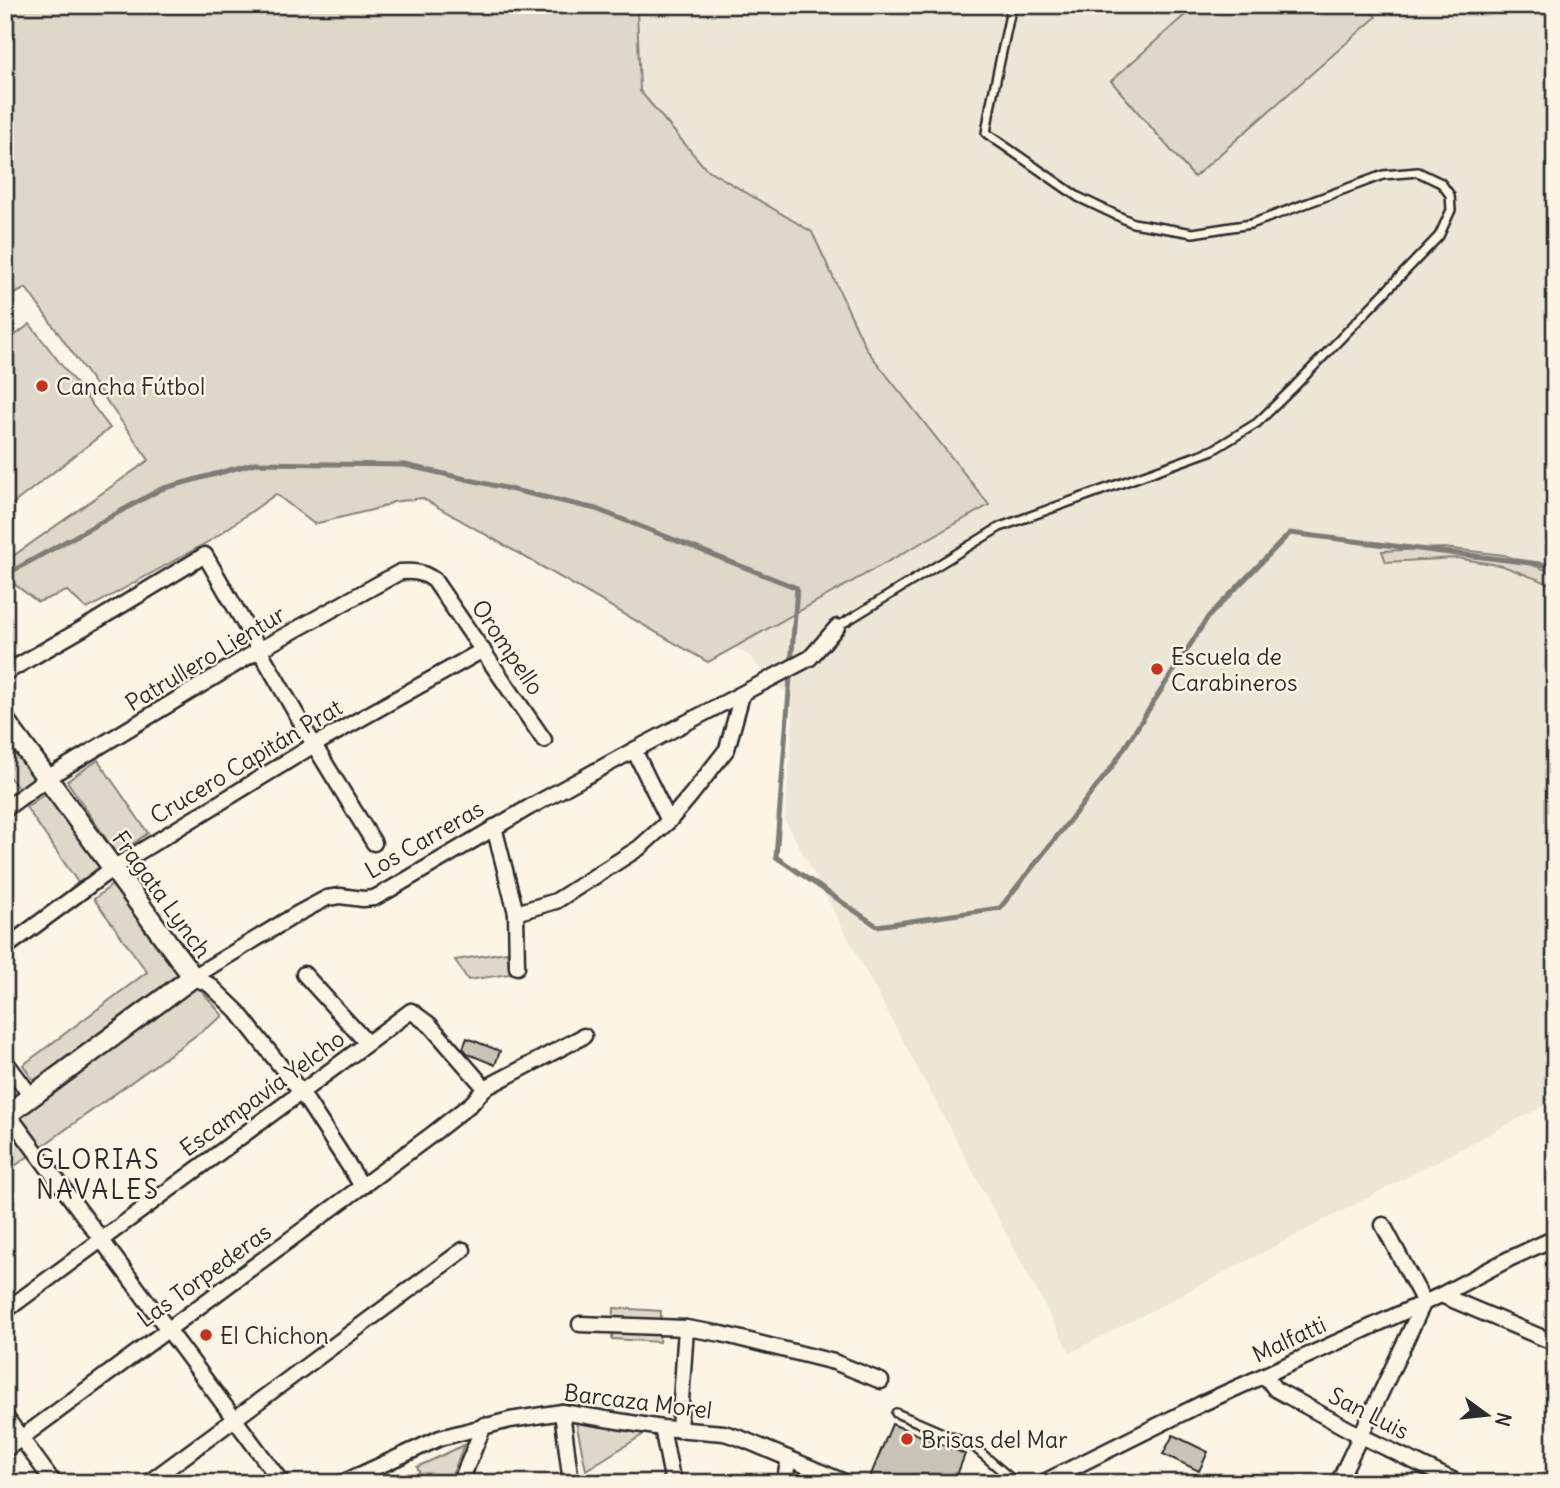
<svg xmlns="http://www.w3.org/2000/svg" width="1560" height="1488" viewBox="0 0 1560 1488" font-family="Delius,sans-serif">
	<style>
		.built { fill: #ece6d7 }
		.green { fill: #ded8ca; stroke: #84827a; stroke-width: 2 }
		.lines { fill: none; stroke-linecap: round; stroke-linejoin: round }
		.stream { stroke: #7d7b74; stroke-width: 5 }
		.building { fill: #c8c3b7; stroke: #2b2b2b; stroke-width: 2 }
		.lane-casing { stroke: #2b2b2b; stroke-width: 12 }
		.street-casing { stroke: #2b2b2b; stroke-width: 19 }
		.secondary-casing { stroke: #2b2b2b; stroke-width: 24 }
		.lane { stroke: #fcf5e5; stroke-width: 7 }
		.street { stroke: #fcf5e5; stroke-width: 14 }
		.secondary { stroke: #fcf5e5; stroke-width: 19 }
		.poi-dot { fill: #c8321e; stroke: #fcf5e5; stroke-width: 2.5 }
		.labels { text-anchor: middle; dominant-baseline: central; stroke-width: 5; stroke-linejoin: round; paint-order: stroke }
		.poi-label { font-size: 23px; fill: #2b2b2b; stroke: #fcf5e5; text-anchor: start }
		.street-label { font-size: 23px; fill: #2b2b2b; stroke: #fcf5e5 }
		.quarter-label { font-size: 26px; letter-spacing: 2px; fill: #2b2b2b; stroke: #fcf5e5 }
	</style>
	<rect width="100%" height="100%" fill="#fcf5e5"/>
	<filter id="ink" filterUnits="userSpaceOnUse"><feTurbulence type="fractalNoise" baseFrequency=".0143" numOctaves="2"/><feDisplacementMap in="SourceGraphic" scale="14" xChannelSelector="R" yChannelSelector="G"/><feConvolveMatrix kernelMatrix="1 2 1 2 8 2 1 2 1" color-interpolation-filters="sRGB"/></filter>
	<g filter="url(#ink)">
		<!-- built -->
		<polygon class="built" points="5,5 1555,5 1555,1071 1549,1103 1070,1353 785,820 793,714 788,693 770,682 750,656 5,264"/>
		<!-- green -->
		<g class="green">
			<polygon points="5,5 640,5 637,9 640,91 705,168 812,232 867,350 989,505 708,662 422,498 393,502 380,508 314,524 276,494 213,539 87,609 67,591 38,602 14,584 5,581 5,558 13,556 149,460 26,288 5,299"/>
			<polygon points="1196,5 1366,5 1376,17 1194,177 1111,81"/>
			<polygon points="30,324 110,428 5,510 5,343"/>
			<polygon points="1444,548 1504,555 1555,573 1555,586 1503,566 1457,558 1386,562 1382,551"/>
			<polygon points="5,727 45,780 23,795 5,771"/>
			<polygon points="98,760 148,833 117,855 67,781"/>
			<polygon points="52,789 104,866 79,884 26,807"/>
			<polygon points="112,885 178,974 34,1081 23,1065 147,972 94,899"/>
			<polygon points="507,952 510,974 468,980 455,960"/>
			<polygon points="198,986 223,1016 5,1173 5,1125 186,990"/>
			<polygon points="614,1308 661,1311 659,1342 612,1339"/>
			<polygon points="576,1422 644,1434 586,1470"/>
			<polygon points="464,1445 449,1483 424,1483 417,1467"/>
		</g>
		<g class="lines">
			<!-- stream -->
			<polyline class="stream" points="5,572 14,570 161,489 255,463 405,465 596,509 797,588 776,857 877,926 1000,908 1112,767 1208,617 1290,533 1555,566"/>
		</g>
		<!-- building -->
		<g class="building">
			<polygon points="467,1038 500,1051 495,1065 468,1054 463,1048"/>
			<polygon points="892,1424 965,1454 954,1483 883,1483 870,1477"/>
			<polygon points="1173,1435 1208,1452 1199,1471 1163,1454"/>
		</g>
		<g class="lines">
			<defs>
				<g id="lane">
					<polyline points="837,627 1000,527 1213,450 1257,423 1293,388 1439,236 1451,210 1450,195 1441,183 1418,172 1383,175 1251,224 1193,233 1133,223 1078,197 986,133 991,103 1012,5"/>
					<polyline points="896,1413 973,1446 1016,1483"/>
				</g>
				<g id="street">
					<polyline points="5,673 94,622 205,555 314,745 374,843"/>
					<polyline points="634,750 669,821"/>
					<path d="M5 809 47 778 259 650 400 572C414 571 423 572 434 580L544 740"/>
					<polyline points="494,827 516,913 517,967"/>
					<polyline points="516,913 556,901 639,848 669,821 691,795 727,749 742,695"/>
					<polyline points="5,948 113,868 314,745 483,650"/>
					<polyline points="304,974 367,1043"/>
					<polyline points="193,977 297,914 327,898 340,896 363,899 374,898 389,890 528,808 634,750 810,658 837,627"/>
					<polyline points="193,977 210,985 237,1011 301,1092 362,1186"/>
					<polyline points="5,1061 31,1096"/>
					<polyline points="8,1114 282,1483"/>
					<polyline points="1441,1295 1555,1343"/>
					<polyline points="5,1311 411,1011 430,1025 485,1088"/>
					<polyline points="580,1324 686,1328 722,1334 834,1362 881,1381"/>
					<polyline points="1265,1376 1275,1389 1306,1406 1361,1436 1459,1483"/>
					<polyline points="562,1412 571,1483"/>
					<polyline points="5,1416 54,1483"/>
					<polyline points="662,1428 671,1473 676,1483"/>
					<polyline points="679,1430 686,1328"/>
					<polyline points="5,1450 430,1136 472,1103 485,1088 584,1036"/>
					<polyline points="148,1483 463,1250"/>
					<polyline points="342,1483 440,1438 510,1420 562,1412 662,1428 724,1433 740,1438 847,1483"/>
					<polyline points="460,1483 484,1425"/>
					<polyline points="784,1483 789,1459"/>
					<polyline points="1042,1483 1201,1404 1441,1295 1509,1259 1555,1238"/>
					<polyline points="1338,1483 1424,1302 1383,1225"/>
				</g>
				<polyline id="secondary" points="5,721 193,977 5,1116"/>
			</defs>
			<!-- lane casing -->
			<use href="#lane" class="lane-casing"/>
			<!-- street casing -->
			<use href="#street" class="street-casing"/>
			<!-- secondary casing -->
			<use href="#secondary" class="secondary-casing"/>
			<!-- lane -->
			<use href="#lane" class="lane"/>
			<!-- street -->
			<use href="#street" class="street"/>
			<!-- secondary -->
			<use href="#secondary" class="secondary"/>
		</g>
	</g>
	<!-- markers -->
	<g class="poi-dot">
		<circle cx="42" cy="386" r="7"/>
		<circle cx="1157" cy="669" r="7"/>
		<circle cx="206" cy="1335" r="7"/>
		<circle cx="907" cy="1439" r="7"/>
	</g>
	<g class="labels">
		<!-- poi labels -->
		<g class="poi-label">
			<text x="56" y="386">Cancha Fútbol</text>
			<text x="1171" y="656">Escuela de<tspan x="1171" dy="26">Carabineros</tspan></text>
			<text x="220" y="1335">El Chichon</text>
			<text x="921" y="1439">Brisas del Mar</text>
		</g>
		<!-- street labels -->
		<g class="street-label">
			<text transform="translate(508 647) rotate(56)">Orompello</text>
			<text transform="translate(205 658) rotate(-31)">Patrullero Lientur</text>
			<text transform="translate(246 761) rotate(-31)">Crucero Capitán Prat</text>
			<text transform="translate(424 839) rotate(-30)">Los Carreras</text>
			<text transform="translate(162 894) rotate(54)">Fragata Lynch</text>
			<text transform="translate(262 1093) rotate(-36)">Escampavía Yelcho</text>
			<text transform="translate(204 1275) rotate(-36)">Las Torpederas</text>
			<text transform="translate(1289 1339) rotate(-25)">Malfatti</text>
			<text transform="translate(638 1401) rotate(7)">Barcaza Morel</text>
			<text transform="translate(1369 1413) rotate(27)">San Luis</text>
		</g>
		<!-- quarter labels -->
		<g class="quarter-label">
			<text x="98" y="1159">GLORIAS<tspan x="98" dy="30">NAVALES</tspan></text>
		</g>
	</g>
	<!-- margin -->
	<rect width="1560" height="1488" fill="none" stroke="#fcf5e5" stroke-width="28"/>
	<rect x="14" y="14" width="1532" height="1460" fill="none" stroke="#2b2b2b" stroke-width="2.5" filter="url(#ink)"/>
	<!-- north arrow -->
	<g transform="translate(1487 1415) rotate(105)" stroke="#fcf5e5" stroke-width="5" paint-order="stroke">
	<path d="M0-5L12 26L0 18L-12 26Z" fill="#2b2b2b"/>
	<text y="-10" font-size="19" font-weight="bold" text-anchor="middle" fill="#2b2b2b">N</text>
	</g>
</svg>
